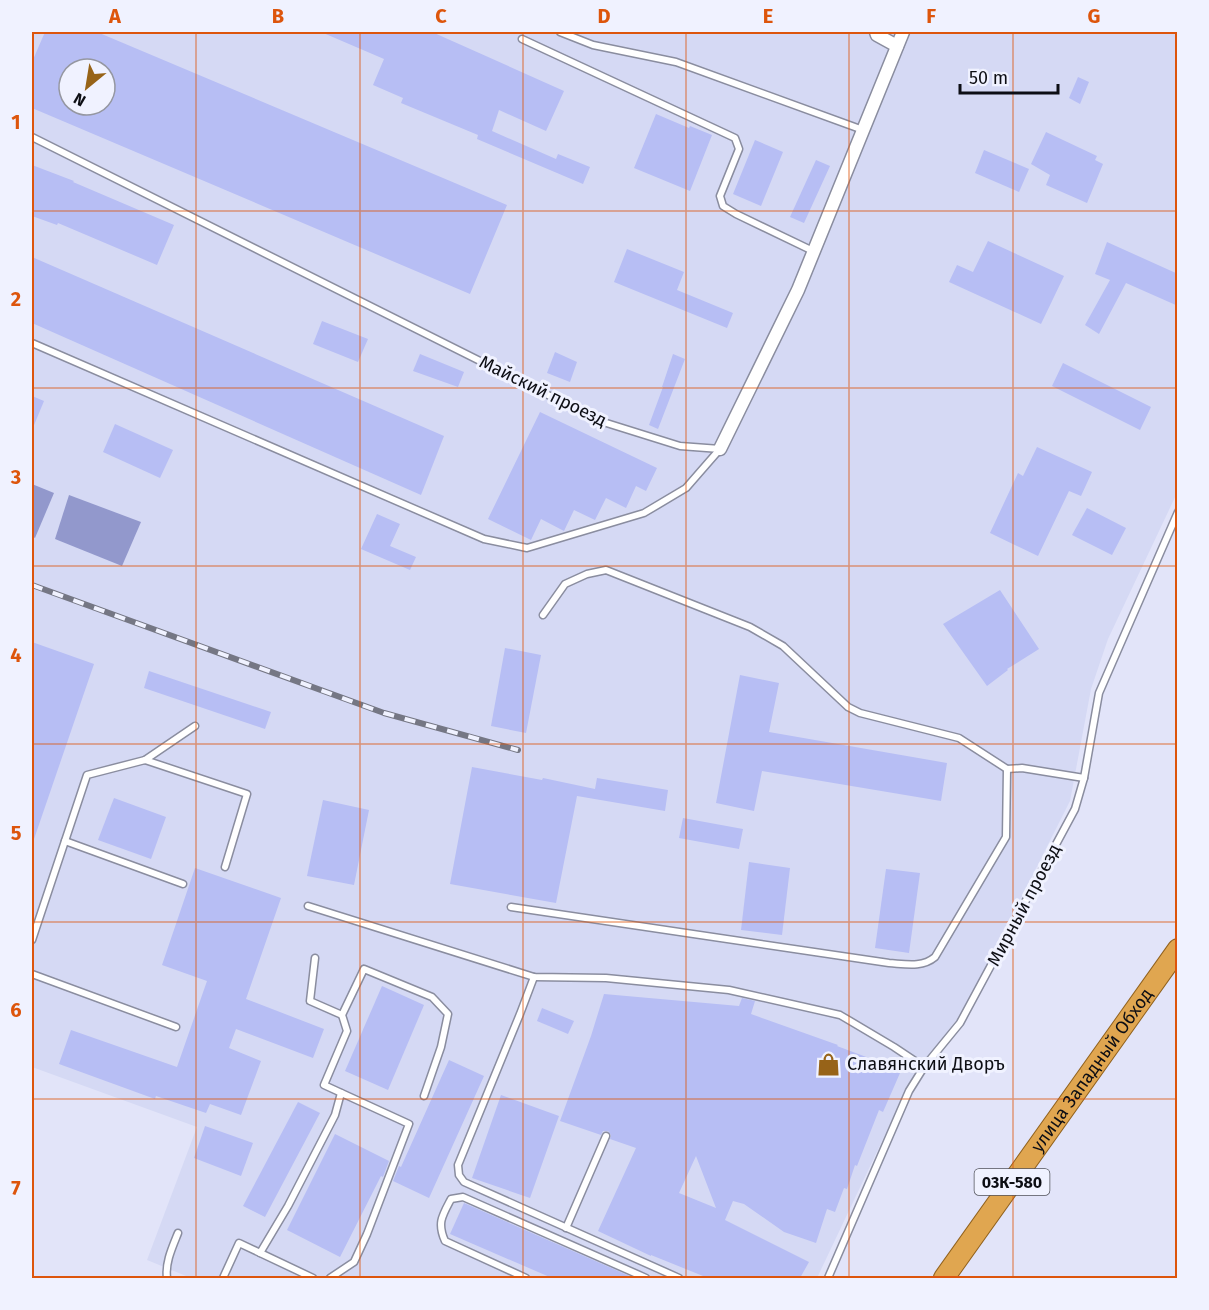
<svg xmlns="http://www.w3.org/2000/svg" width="1209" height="1310" viewBox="0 0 1209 1310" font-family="'Fira Sans',sans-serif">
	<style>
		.built { fill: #d5d9f4; fill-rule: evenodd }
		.water { fill: #9298cc }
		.building { fill: #b7bef4; fill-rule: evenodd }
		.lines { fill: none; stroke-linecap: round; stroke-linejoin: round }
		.service-casing { stroke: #8a8d9f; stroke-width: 9 }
		.minor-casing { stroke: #8a8d9f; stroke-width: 15 }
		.trunk-casing { stroke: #91621f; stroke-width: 22 }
		.service { stroke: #fff; stroke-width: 6 }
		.minor { stroke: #fff; stroke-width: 12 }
		.trunk { stroke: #e0a650; stroke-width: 20 }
		.rail-casing { stroke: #757784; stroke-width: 6 }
		.rail { stroke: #f0f2ff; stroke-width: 4; stroke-dasharray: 11; stroke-linecap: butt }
		.grid { fill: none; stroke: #dd550c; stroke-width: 1.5; stroke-opacity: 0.55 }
		.labels { text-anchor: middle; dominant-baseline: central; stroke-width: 6; stroke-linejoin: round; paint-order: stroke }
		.shield { fill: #f0f2ff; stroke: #51525a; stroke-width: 1.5 }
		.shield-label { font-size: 16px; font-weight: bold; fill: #0d0e14 }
		.street-label { font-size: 18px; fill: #0d0e14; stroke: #f0f2ff }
		.poi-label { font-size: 18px; fill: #0d0e14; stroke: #f0f2ff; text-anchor: start }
		.neatline { fill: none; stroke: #dd550c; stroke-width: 2 }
		.grid-label { font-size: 20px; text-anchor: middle; font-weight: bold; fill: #dd550c }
	</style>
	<rect width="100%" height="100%" fill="#e2e4f9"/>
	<!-- built -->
	<path class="built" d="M32 32H1177V493L1108 639 1091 689 1070 801 966 1007 911 1080 817 1278H191L147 1260 197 1127 32 1067ZM69 69H105V105H69Z"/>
	<!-- water -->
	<g class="water">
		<polygon points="32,484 54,493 35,538 32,536"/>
		<polygon points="69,495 141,522 122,566 55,539"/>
	</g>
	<!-- building -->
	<g class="building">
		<path d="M45 32H97L507 205 470 294 32 108V62ZM69 69H105V105H69Z"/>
		<polygon points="321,32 432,32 564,91 546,131 499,110 492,131 556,159 558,154 590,167 583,184 477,139 478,135 401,103 403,98 373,85 384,59"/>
		<polygon points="1078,77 1089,82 1080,104 1069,98"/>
		<polygon points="656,114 689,128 690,126 712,135 690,191 634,168"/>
		<polygon points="1046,132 1097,156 1095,160 1103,164 1087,203 1046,185 1050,175 1031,164"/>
		<polygon points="755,140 783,152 761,206 733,194"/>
		<polygon points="984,150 1029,169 1019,192 975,173"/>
		<polygon points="816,160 830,166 804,223 790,217"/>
		<polygon points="32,165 74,181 73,182 174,225 157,265 58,223 57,225 32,216"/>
		<polygon points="988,241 1064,276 1041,324 949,282 957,265 973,272"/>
		<polygon points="1107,242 1178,274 1178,306 1126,283 1099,334 1085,325 1110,280 1095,274"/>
		<polygon points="627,249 684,272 677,290 733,313 727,328 614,282"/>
		<polygon points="32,257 444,436 421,495 32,323"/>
		<polygon points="322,321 368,339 358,362 313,344"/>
		<polygon points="555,352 577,362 570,382 547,373"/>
		<polygon points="420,354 464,372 458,387 413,371"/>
		<polygon points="673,354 685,359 658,429 649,425 663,387 662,387"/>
		<polygon points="1063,363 1151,407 1140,430 1052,386"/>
		<polygon points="32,396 44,401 32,430"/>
		<polygon points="540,412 657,468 646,491 636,486 626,508 606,498 595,520 574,510 564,531 541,519 531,540 488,519"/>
		<polygon points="115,424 173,450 160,478 103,452"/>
		<polygon points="1037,447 1092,472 1081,496 1069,491 1038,556 990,533 1018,473 1023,476"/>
		<polygon points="1087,508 1126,528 1112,555 1072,535"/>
		<polygon points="377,514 400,524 390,546 416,557 410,570 361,549"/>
		<polygon points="1000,590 1039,649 1007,669 1008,670 987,686 943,624"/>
		<polygon points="32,642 94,664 33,842 32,842"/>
		<polygon points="505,648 541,655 526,733 491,726"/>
		<polygon points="149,671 271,712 265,729 144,688"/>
		<polygon points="740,675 779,683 769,732 947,763 941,801 762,771 754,811 716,803"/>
		<polygon points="472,767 542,780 543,778 595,789 597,778 668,790 665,811 577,796 556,903 450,884"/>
		<polygon points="114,798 166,817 151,859 98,840"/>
		<polygon points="323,800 369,810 354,885 307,876"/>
		<polygon points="683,818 743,829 739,849 679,838"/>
		<polygon points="749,862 790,868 782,935 741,930"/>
		<polygon points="195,868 281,898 246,999 324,1029 313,1058 236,1029 229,1048 261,1061 241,1115 210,1104 206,1113 156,1096 155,1099 59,1064 71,1030 177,1067 207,981 162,965"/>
		<polygon points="886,869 920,873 909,953 875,948"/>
		<polygon points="382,986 424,1005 388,1090 345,1071"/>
		<path d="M604 994 739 1006 742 998 755 1001 751 1014 838 1045 837 1046 885 1064 884 1066 900 1073 883 1112 879 1110 857 1166 855 1165 847 1189 844 1188 835 1212 827 1209 816 1243 784 1232 744 1204 733 1201 725 1220 809 1262 800 1278H708L651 1255V1256L598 1231 636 1148 610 1139 611 1135 608 1131H603L601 1135 560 1121 591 1036ZM696 1156 716 1208 679 1193Z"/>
		<polygon points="542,1008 574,1021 568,1034 537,1021"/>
		<polygon points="449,1060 484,1076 429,1198 393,1181 399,1166 401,1167"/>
		<polygon points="501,1095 559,1116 530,1198 472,1178"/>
		<polygon points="298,1102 320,1113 265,1217 243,1206"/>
		<polygon points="205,1126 253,1143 241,1176 194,1158"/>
		<polygon points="335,1134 389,1161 383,1177 381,1176 340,1257 287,1230"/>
		<polygon points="464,1203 634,1278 552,1278 450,1234"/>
	</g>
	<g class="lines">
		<defs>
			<g id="service">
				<polyline points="560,32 593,45 676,62 863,130"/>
				<polyline points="522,39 735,138 739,149 720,196 723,206 736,214 813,251"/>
				<polyline points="32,137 600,421 680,446 720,449"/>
				<polyline points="32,343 484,539 527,548 644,513 686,488 720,449"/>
				<polyline points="543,615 565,584 587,574 606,570 750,627 783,646 848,707 860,713 959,738 1007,769 1022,768 1084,778"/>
				<polyline points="145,760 195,726"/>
				<polyline points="65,841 183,884"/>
				<polyline points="308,906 534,977 606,978 729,990 840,1015 894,1047 924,1067"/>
				<path d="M511 907 889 963C905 964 922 968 935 957L1006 837 1007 769"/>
				<polyline points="32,940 87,775 145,760 247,794 225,867"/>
				<polyline points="315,958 310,1001 342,1015"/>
				<polyline points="32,974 176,1027"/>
				<polyline points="534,977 520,1014 458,1165 459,1175 464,1182 679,1278"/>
				<polyline points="566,1228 606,1136"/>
				<polyline points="260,1253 288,1206 335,1115 341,1093"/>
				<path d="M167 1278C165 1263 172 1248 178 1233"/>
				<polyline points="223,1278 239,1243 313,1278"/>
				<polyline points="330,1278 354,1262 367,1234 409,1124 324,1085 347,1031 342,1015 364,969 432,997 448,1014 441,1047 424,1096"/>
				<path d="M526 1278 445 1241C437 1223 442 1216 451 1199L463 1197 646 1278"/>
				<polyline points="828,1278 909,1091 924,1067 960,1023 1075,809 1084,778 1099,693 1178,512"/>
			</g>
			<g id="minor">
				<polyline points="876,32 877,35 897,46"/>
				<polyline points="720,449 798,290 903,32"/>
			</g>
			<g id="trunk">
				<path id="s1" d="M944 1278 1178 949"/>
			</g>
		</defs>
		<!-- service casing -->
		<use href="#service" class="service-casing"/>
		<!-- minor casing -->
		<use href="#minor" class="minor-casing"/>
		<!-- trunk casing -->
		<use href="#trunk" class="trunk-casing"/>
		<!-- service -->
		<use href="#service" class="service"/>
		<!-- minor -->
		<use href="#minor" class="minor"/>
		<!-- trunk -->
		<use href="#trunk" class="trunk"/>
		<defs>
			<polyline id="rail" points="32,585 384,713 518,750"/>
		</defs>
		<!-- rail casing -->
		<use href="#rail" class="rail-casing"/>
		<!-- rail -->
		<use href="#rail" class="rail"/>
	</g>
	<!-- grid -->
	<path class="grid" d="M196 32V1278M360 32V1278M523 32V1278M686 32V1278M849 32V1278M1013 32V1278M32 211H1178M32 388H1178M32 566H1178M32 744H1178M32 922H1178M32 1099H1178"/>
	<!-- icons -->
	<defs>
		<symbol id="shop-bare" viewBox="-9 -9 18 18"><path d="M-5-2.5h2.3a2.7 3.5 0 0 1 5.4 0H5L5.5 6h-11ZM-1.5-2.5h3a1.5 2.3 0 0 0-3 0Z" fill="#976318" stroke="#f0f2ff" stroke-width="2.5" paint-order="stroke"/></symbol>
	</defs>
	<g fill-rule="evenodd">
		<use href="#shop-bare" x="812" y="1048" width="33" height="33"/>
	</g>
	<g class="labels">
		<!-- shield labels -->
		<rect class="shield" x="974.5" y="1169" width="75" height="26" rx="4.5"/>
		<g class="shield-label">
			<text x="1012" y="1182">03К-580</text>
		</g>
		<!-- street labels -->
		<g class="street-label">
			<text transform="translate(543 391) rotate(26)">Майский проезд</text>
			<text transform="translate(1024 905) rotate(-62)">Мирный проезд</text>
			<text stroke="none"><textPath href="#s1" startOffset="255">улица Западный Обход</textPath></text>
		</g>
		<!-- poi labels -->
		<g class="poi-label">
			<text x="847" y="1064">Cлавянский Дворъ</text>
		</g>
	</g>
	<!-- border -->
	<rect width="1209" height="1310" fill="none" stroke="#f0f2ff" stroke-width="66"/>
	<!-- north arrow -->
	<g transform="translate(87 87) rotate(210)"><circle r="28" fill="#f0f2ff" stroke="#9597a1" stroke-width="1.5"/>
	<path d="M0-4.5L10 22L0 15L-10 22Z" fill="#976318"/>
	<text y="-9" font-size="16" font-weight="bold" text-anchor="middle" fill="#0d0e14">N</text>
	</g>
	<!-- scale -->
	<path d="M960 84v9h98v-9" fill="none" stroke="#0d0e14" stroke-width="3"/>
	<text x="969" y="84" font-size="18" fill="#0d0e14" stroke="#f0f2ff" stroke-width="4.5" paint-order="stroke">50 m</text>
	<rect x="33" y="33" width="1143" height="1244" class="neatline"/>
	<g class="grid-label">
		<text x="115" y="23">A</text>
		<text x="278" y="23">B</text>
		<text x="441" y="23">C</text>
		<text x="604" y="23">D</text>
		<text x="768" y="23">E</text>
		<text x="931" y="23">F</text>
		<text x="1094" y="23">G</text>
		<text x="16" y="129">1</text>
		<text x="16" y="306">2</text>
		<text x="16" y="484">3</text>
		<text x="16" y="662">4</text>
		<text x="16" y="840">5</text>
		<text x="16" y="1017">6</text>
		<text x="16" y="1195">7</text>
	</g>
</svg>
